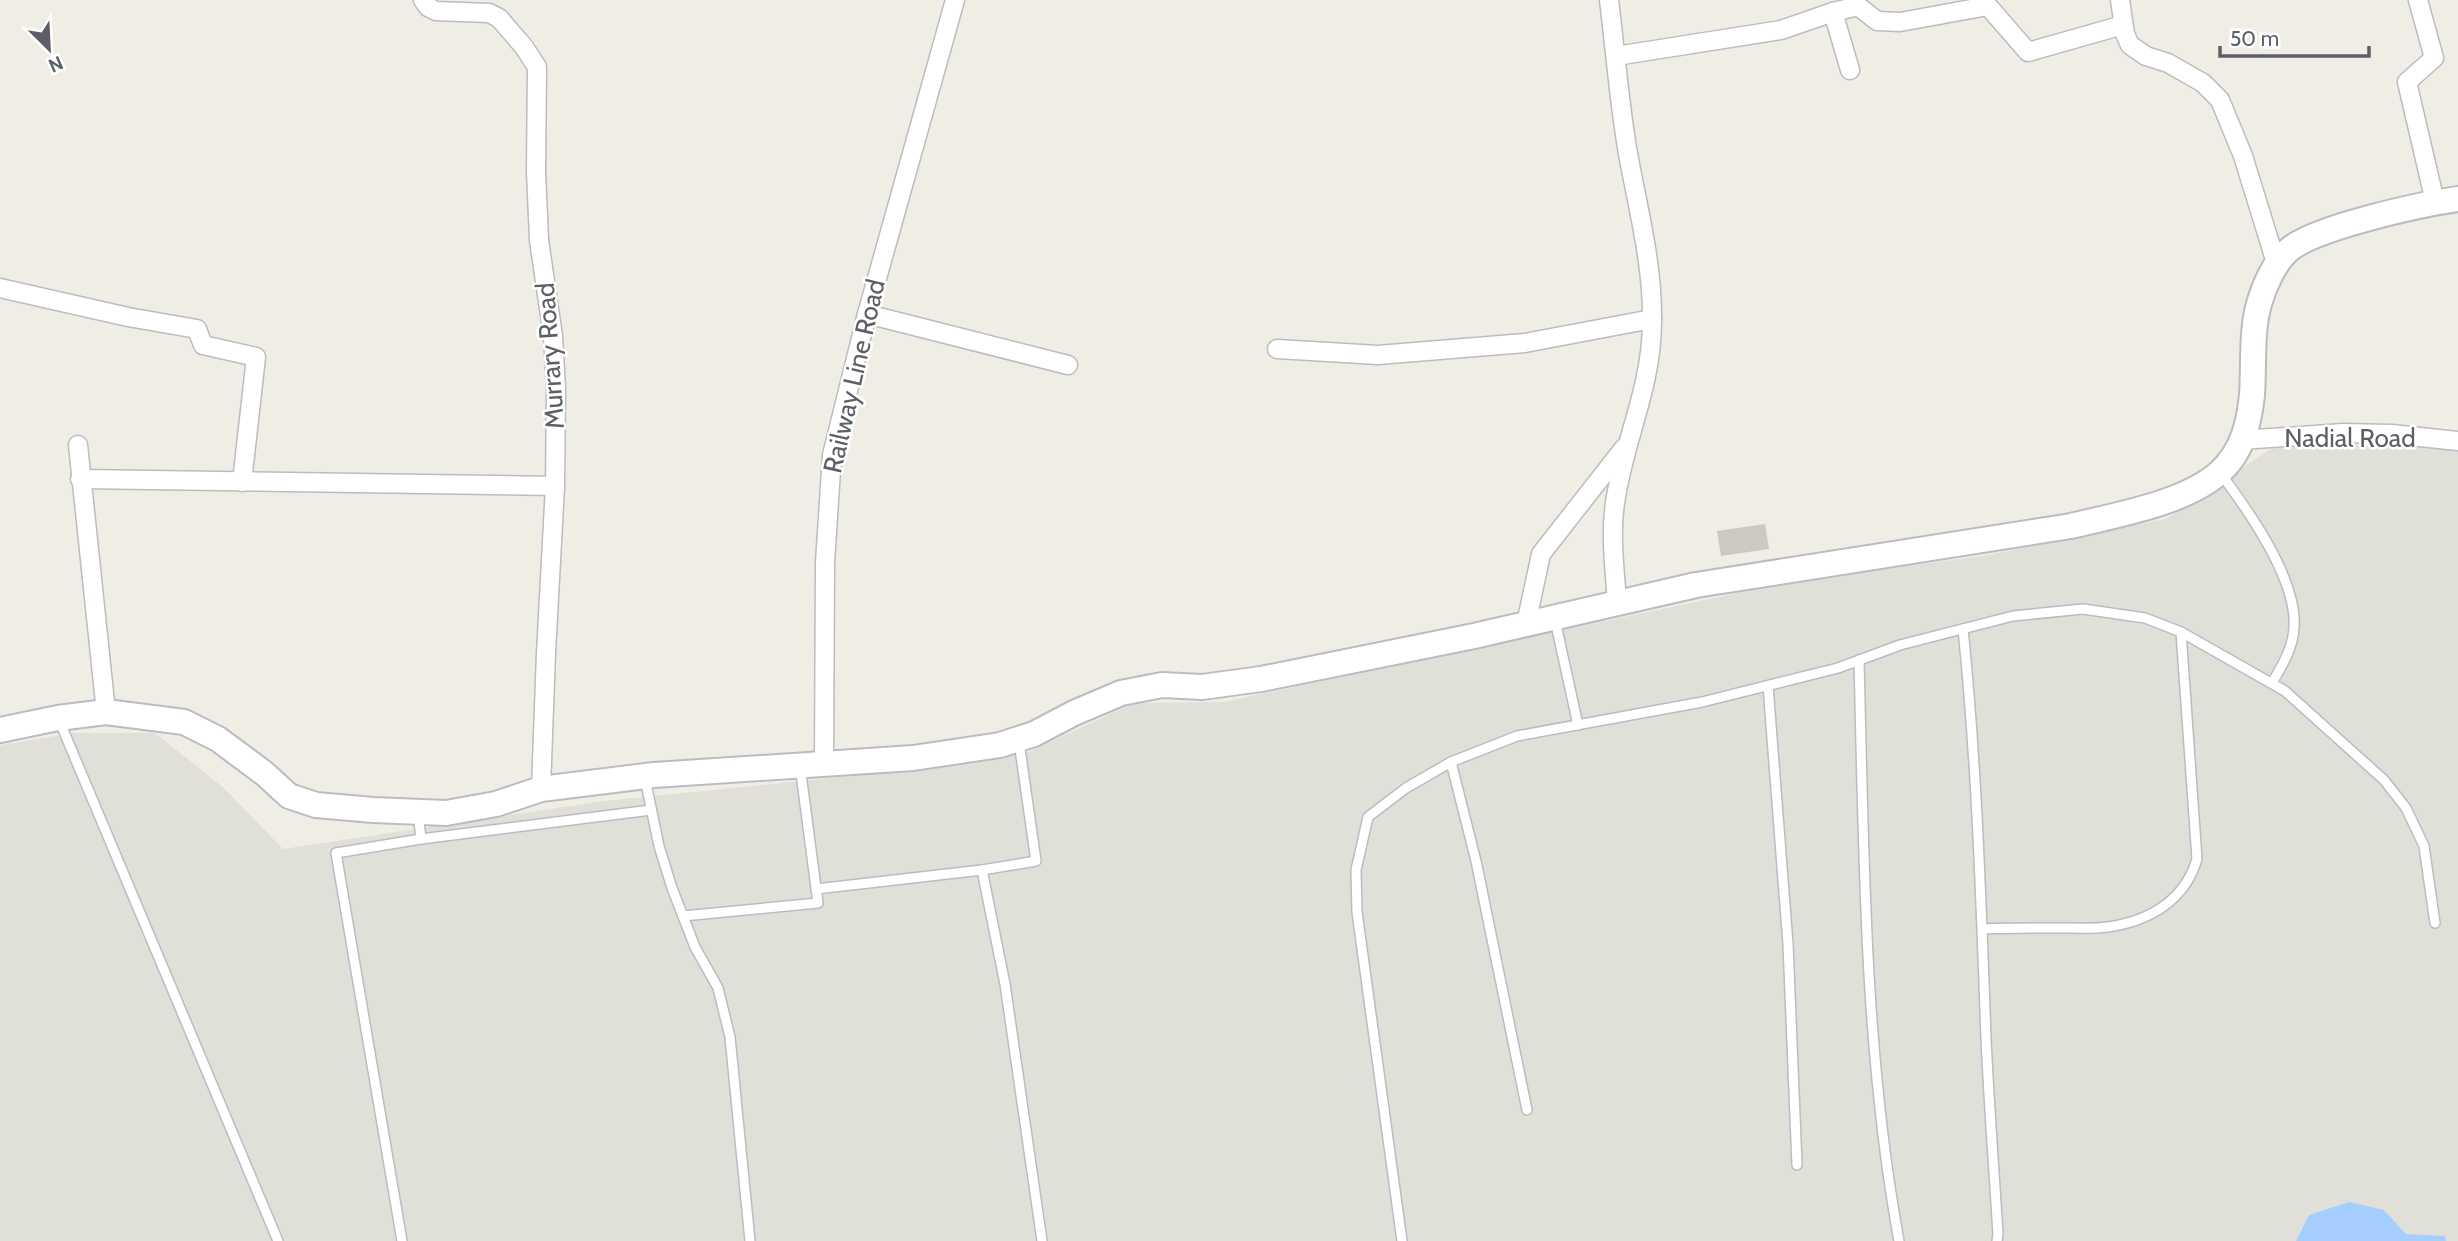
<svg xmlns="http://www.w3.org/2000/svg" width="2458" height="1241" viewBox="0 0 2458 1241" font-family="Cabin,sans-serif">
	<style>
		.industrial { fill: #e0e0d9 }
		.water { fill: #a5ceff }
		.building { fill: #cbc9c1 }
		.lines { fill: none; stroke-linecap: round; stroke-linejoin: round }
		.lane-casing { stroke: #b9bcc1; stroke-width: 12 }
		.street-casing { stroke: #b9bcc1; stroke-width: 21 }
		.secondary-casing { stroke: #babcc3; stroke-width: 28 }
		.lane { stroke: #fff; stroke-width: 9 }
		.street { stroke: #fff; stroke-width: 18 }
		.secondary { stroke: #fff; stroke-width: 24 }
		.labels { text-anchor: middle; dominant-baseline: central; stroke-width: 5; stroke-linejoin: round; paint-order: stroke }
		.street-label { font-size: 26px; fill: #5c5f66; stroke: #fff }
	</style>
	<rect width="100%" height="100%" fill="#f0eee4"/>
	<!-- industrial -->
	<polygon class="industrial" points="2372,439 2458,445 2458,1241 2446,1241 2445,1236 2406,1234 2384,1210 2309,1215 2296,1241 0,1241 0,745 74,733 155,733 224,788 283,849 604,801 969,764 1024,754 1134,703 1224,702 1785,583 1988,555 2166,519 2272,448"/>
	<!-- water -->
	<polygon class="water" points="2349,1202 2384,1210 2406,1234 2445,1236 2446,1241 2296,1241 2309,1215"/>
	<!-- building -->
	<polygon class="building" points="1765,524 1769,549 1721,556 1717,531"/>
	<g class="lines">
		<defs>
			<g id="lane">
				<path d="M2221 474C2248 510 2298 580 2294 628 2293 648 2282 666 2272 683"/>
				<polyline points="1555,620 1578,725"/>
				<path d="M1963 629C1977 765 1981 902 1986 1038 1989 1104 1994 1169 1998 1235L1997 1241"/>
				<path d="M1859 660C1864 854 1864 1050 1899 1241"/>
				<polyline points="1768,686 1788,944 1797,1165"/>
				<polyline points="59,720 278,1241"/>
				<polyline points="1019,742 1036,861 982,870 1005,984 1042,1241"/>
				<polyline points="1451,762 1476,861 1527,1110"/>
				<polyline points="645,779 659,846 672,888 695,947 718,988 730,1037 750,1241"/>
				<polyline points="418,813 421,839 651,810"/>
				<polyline points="816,889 982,870"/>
				<polyline points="683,916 818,903 800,766"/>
				<path d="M1983 929C2008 928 2034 928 2059 928 2075 928 2092 929 2108 927 2150 921 2185 900 2197 859L2181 632"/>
				<polyline points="402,1241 336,853 421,839"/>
				<polyline points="1402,1241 1357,912 1356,870 1368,817 1406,788 1451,762 1517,736 1702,702 1838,668 1900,645 2013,616 2083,609 2145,618 2181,632 2285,691 2384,780 2406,808 2424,846 2435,923"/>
			</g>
			<g id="street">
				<polyline points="423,0 428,7 436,11 489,13 499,18 524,47 537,67 536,171 539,240 553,336 556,388 555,486 546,653 541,789"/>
				<path d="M1609 0C1615 49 1619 99 1627 148 1637 205 1653 263 1652 321 1652 388 1624 439 1615 503 1610 536 1615 570 1617 603"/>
				<polyline points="2120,0 2125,34 2130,45 2146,56 2168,63 2203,83 2220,100 2243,156 2277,266"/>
				<polyline points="2418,0 2434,58 2407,82 2435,202"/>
				<polyline points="1616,56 1781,30 1833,12"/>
				<polyline points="1850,70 1833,12 1858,6 1877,21 1900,22 1988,6 2028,52 2123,25"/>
				<polyline points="0,288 128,317 197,329 203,345 256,357 242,482"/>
				<polyline points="867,314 1068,365"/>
				<polyline points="1277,349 1378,355 1525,343 1652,319"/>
				<polyline points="2242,440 2343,433 2392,434 2458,441"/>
				<polyline points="78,445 106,712"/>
				<polyline points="80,479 555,486"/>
				<polyline points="1526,624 1541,554 1624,448"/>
				<polyline points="824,763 825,563 832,455 867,314 955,0"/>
			</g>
			<path id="secondary" d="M0 730 58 718 106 712 184 722 218 739 265 774 289 796 316 805 373 810 446 813 496 804 541 789 654 775 913 758 1000 745 1034 734 1074 713 1121 693 1162 685 1202 687 1261 679 1474 636 1696 585 2071 526C2116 515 2186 503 2220 472 2243 451 2249 423 2252 395 2254 367 2251 331 2259 304 2264 286 2275 261 2290 249 2317 227 2422 204 2458 199"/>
		</defs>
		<!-- lane casing -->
		<use href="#lane" class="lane-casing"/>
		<!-- street casing -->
		<use href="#street" class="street-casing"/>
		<!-- secondary casing -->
		<use href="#secondary" class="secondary-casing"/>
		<!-- lane -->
		<use href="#lane" class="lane"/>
		<!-- street -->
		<use href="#street" class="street"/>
		<!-- secondary -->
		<use href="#secondary" class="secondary"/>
	</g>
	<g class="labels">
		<!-- street labels -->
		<g class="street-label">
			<text transform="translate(550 356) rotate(-94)">Murrary Road</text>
			<text transform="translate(854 376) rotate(-77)">Railway Line Road</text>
			<text x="2350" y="438">Nadial Road</text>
		</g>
	</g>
	<!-- north arrow -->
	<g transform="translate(49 49) rotate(156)" stroke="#ffffff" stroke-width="5" paint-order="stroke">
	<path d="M0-5L12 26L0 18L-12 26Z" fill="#5c5f66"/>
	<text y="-10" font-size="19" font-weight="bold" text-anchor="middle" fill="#5c5f66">N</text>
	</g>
	<!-- scale -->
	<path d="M2220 46v10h149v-10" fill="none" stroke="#5c5f66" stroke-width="3.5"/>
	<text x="2230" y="46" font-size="21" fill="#5c5f66" stroke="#ffffff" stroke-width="5" paint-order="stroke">50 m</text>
</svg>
